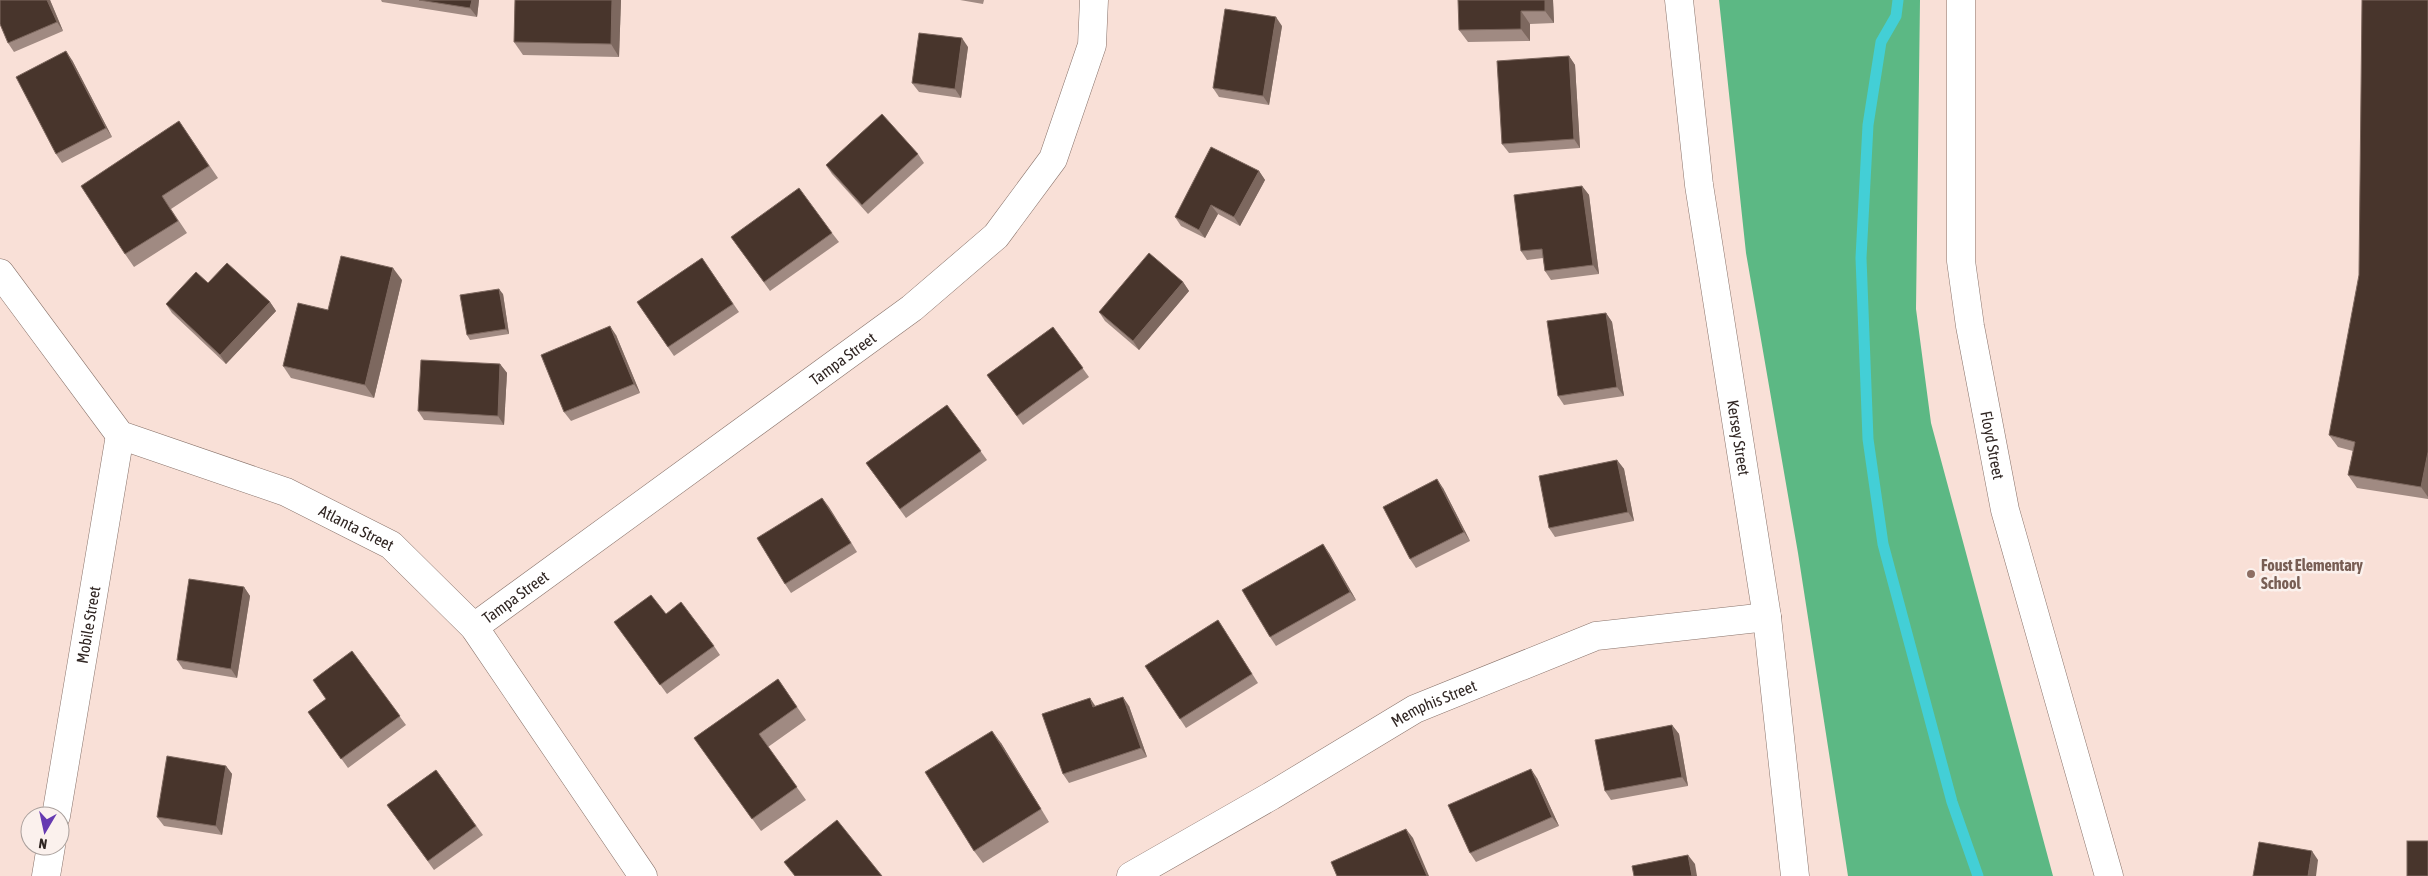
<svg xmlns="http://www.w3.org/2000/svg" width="2428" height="876" viewBox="0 0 2428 876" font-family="'Asap Condensed',sans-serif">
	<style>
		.forest { fill: #5cb884 }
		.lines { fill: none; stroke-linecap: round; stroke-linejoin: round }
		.stream { stroke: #43cfd6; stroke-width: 11 }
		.minor-casing { stroke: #89736b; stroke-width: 29 }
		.minor { stroke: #fff; stroke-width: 28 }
		.wall { fill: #a08a82 }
		.shaded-wall { fill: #7d685f }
		.building { fill: #48352c; stroke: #7d685f }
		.education-dot { fill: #8d6e63; stroke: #fbf1ed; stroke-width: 2 }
		.labels { text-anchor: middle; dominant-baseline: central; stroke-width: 5; stroke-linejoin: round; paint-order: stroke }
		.street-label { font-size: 16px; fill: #302623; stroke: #fbf1ed }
		.education-label { font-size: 16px; font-weight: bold; fill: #785e54; stroke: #fbf1ed; text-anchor: start }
	</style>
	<rect width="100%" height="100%" fill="#f9e0d7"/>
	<!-- forest -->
	<polygon class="forest" points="1719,0 1920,0 1916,309 1931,423 2053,876 1848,876 1798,553 1746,253"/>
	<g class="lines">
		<!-- stream -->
		<polyline class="stream" points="1898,0 1896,16 1881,42 1868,125 1861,258 1868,439 1883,544 1952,802 1978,876"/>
		<defs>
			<g id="minor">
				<path id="s1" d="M1679 0 1699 185 1767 617 1795 876"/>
				<path id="s2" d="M1961 0V261L1970 326 2005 510 2109 876"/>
				<path id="s3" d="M0 273 120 435 286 492 391 545 474 627 643 876"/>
				<path id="s4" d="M474 627 912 308 996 236 1053 159 1092 45 1094 0"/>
				<path id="s5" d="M56 816 120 435"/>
				<polyline points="46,876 51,846"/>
				<path id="s6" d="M1131 876 1271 796 1415 709 1596 636 1767 617"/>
			</g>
		</defs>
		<!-- minor casing -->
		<use href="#minor" class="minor-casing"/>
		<!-- minor -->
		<use href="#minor" class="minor"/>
	</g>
	<!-- wall -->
	<g class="wall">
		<polygon points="0,0 50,0 63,31 14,52 8,43"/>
		<polygon points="381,0 479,0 477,17 382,2"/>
		<polygon points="515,0 621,0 619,57 523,55 514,42"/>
		<polygon points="960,0 984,0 983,4"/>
		<polygon points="1553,0 1554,23 1530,24 1530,41 1468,42 1459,30"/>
		<polygon points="2428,0 2428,499 2357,488 2348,475 2353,451 2338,447 2329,435"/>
		<polygon points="1282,26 1269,105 1219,97 1213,88"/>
		<polygon points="968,47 961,98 919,92 912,83"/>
		<polygon points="1569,56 1575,65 1580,148 1509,153 1502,144"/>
		<polygon points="72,60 112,137 62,163 56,154"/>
		<polygon points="179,121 218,178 171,209 187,233 134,267 125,254"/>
		<polygon points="918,154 924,163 868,214 832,174 826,165"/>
		<polygon points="1259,171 1265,180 1240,226 1218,214 1205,238 1181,226 1175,217"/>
		<polygon points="1582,186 1589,195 1599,274 1551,280 1545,271 1543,258 1527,260 1521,251"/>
		<polygon points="832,233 839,242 770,291 731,237"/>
		<polygon points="702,258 739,312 674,356 637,302"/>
		<polygon points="402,280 374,398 291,378 283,366 328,310"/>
		<polygon points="1183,282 1189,291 1139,350 1105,321 1099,312"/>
		<polygon points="208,283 270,302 276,311 226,364 172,313 166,304"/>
		<polygon points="503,294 509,334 470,340 467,335"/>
		<polygon points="1606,313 1612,322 1624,396 1564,405 1558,396"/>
		<polygon points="1053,327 1089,377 1023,425 987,375"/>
		<polygon points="616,335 640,393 571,421 564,412"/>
		<polygon points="500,364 507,373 504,425 424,420 418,411"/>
		<polygon points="947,405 987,460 906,518 866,463"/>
		<polygon points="1617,460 1624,469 1634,521 1555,537 1549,528"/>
		<polygon points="1443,488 1470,541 1416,568 1410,559"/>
		<polygon points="822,498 857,552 791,593 785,584"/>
		<polygon points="1329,553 1356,600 1276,646 1270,637"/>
		<polygon points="244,587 250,596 237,678 183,669 177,660"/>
		<polygon points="666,614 714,646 720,655 667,694 614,622"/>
		<polygon points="1218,620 1258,683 1186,728 1180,719"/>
		<polygon points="352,651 406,725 348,768 308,712 326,699"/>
		<polygon points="778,679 806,720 768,747 806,800 761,831 694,738"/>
		<polygon points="1096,706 1129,706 1147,757 1069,783 1063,774"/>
		<polygon points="1672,725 1679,734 1688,786 1611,800 1605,791"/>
		<polygon points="1001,743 1049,822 983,863 974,851"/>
		<polygon points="226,766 232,774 222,835 164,826 157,817"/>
		<polygon points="436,770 483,835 434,870 387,805"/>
		<polygon points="1537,778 1559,826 1476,862 1470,853"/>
	</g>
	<!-- shaded-wall -->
	<g class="shaded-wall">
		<polygon points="47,0 50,0 63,31 57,22"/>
		<polygon points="472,0 479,0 477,17 470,8"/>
		<polygon points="612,0 621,0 619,57 611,44"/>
		<polygon points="1545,0 1553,0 1554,23 1545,11"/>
		<polygon points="1521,11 1530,24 1530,41 1521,29"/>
		<polygon points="1276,17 1282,26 1269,105 1263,96"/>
		<polygon points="962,38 968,47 961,98 955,89"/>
		<polygon points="66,51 72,60 112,137 106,128"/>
		<polygon points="1569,56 1575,65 1580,148 1574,139"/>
		<polygon points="1259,171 1265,180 1240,226 1234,217"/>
		<polygon points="1582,186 1589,195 1599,274 1593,265"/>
		<polygon points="1211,205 1218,214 1205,238 1199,230"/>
		<polygon points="393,268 402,280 374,398 365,385"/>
		<polygon points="1183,282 1189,291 1139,350 1133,341"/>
		<polygon points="499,289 503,294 509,334 506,329"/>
		<polygon points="270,302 276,311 226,364 220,355"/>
		<polygon points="1606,313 1612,322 1624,396 1617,387"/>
		<polygon points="610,326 616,335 640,393 634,384"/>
		<polygon points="500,364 507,373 504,425 498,416"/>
		<polygon points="2428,452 2428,497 2421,487"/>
		<polygon points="1617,460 1624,469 1634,521 1628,512"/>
		<polygon points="1437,479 1443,488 1470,541 1464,532"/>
		<polygon points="822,498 829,507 857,552 851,543"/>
		<polygon points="1323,544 1329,553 1356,600 1350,592"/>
		<polygon points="244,587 250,596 237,678 231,669"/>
		<polygon points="1123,697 1129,706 1147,757 1141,748"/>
		<polygon points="1090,698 1096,707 1093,707"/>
		<polygon points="1672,725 1679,734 1688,786 1682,777"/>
		<polygon points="992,731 1001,743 1049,822 1041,809"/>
		<polygon points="226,766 232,774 222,835 216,826"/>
		<polygon points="1531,769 1537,778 1559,826 1552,817"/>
		<polygon points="1406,829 1413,838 1429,876 1427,876"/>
		<polygon points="2312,851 2318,860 2316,876 2308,876"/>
		<polygon points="1688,855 1695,864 1697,876 1692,876"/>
	</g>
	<!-- building -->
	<g class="building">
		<polygon points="0,0 47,0 57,22 8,43 0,24"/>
		<polygon points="419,0 472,0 470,8"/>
		<polygon points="515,0 612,0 611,44 514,42"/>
		<polygon points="1458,0 1545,0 1545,11 1521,11 1521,29 1459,30"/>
		<polygon points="2362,0 2428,0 2428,452 2421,487 2348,475 2355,442 2329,435 2359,275"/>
		<polygon points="1225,9 1276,17 1263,96 1213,88"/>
		<polygon points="919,33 962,38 955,89 912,83"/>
		<polygon points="66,51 106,128 56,154 16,77"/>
		<polygon points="1569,56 1574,139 1502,144 1497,61"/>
		<polygon points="882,114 918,154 862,205 826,165"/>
		<polygon points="179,121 209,166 162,196 178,221 125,254 81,186"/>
		<polygon points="1211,147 1259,171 1234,217 1211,205 1199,230 1175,217"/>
		<polygon points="1582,186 1593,265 1545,271 1542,249 1521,251 1514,195"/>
		<polygon points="799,188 832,233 764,282 731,237"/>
		<polygon points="1149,253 1183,282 1133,341 1099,312"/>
		<polygon points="341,256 393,268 365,385 283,366 298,303 328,310"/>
		<polygon points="702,258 733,304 668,347 637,302"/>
		<polygon points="227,263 270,302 220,355 166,304 196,272 208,283"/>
		<polygon points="499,289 506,329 467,335 460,295"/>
		<polygon points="1606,313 1617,387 1558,396 1547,321"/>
		<polygon points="610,326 634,384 564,412 541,355"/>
		<polygon points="1053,327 1083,368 1017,416 987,375"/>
		<polygon points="421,360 500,364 498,416 418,411"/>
		<polygon points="947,405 981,451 900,509 866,463"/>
		<polygon points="1617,460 1628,512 1549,528 1539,476"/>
		<polygon points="1437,479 1464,532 1410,559 1383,507"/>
		<polygon points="822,498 851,543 785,584 757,538"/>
		<polygon points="1323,544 1350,592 1270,637 1242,590"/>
		<polygon points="189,579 244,587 231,669 177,660"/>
		<polygon points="651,595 666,614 681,602 714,646 660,685 614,622"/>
		<polygon points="1218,620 1252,674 1180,719 1145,666"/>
		<polygon points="352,651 400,716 341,759 308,712 326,699 313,680"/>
		<polygon points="778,679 797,707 759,734 797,787 752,819 694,738"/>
		<polygon points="1123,697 1141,748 1063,774 1042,714 1090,698 1093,707"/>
		<polygon points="1672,725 1682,777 1605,791 1595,740"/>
		<polygon points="992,731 1041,809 974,851 925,772"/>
		<polygon points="167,756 226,766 216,826 157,817"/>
		<polygon points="1531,769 1552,817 1470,853 1448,805"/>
		<polygon points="436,770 476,826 428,861 387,805"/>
		<polygon points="837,820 882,876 795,876 784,862"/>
		<polygon points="1406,829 1427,876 1337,876 1331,862"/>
		<rect x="2407" y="841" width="21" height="35"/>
		<polygon points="2259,842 2312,851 2308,876 2253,876"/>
		<polygon points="1688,855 1692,876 1634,876 1632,866"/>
	</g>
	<!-- markers -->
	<circle class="education-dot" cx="2251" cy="574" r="5"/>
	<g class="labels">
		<!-- street labels -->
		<g class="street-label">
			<text stroke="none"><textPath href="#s4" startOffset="456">Tampa Street</textPath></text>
			<text stroke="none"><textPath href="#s1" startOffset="442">Kersey Street</textPath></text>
			<text stroke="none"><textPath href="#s2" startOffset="448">Floyd Street</textPath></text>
			<text stroke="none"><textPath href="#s3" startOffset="456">Atlanta Street</textPath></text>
			<text stroke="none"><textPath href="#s4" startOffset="51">Tampa Street</textPath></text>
			<text stroke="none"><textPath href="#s5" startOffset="194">Mobile Street</textPath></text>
			<text stroke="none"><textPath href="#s6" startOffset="349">Memphis Street</textPath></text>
		</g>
		<!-- education labels -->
		<g class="education-label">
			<text x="2261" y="565">Foust Elementary<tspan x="2261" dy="18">School</tspan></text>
		</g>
	</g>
	<!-- north arrow -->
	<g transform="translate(45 831) rotate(189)"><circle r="24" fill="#fbf1ed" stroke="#aaa09c"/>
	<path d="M0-4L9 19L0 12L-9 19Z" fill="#663ab1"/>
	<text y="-8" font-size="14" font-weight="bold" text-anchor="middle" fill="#302623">N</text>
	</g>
</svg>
